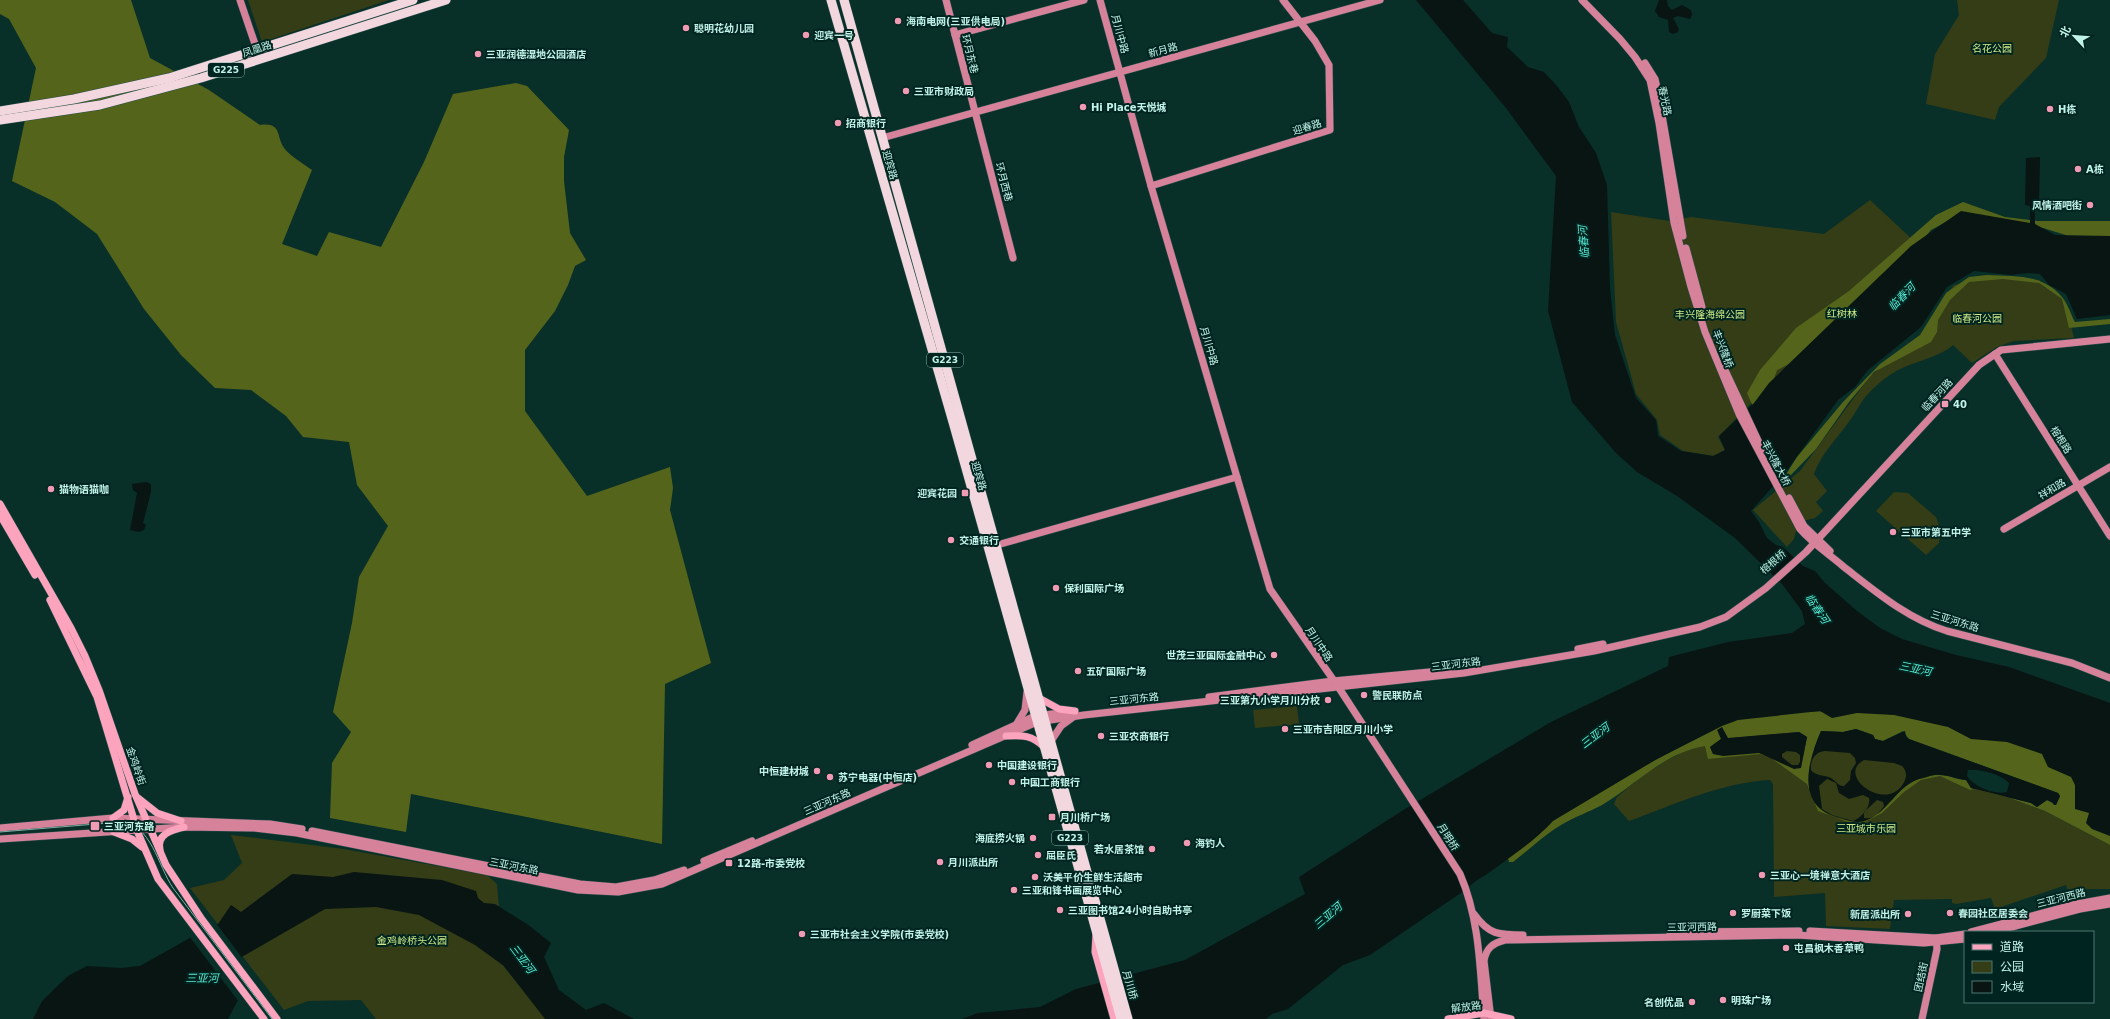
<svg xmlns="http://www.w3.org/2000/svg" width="2110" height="1019" viewBox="0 0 2110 1019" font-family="'DejaVu Sans','Noto Sans SC',sans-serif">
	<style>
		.green { fill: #343d16 }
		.forest { fill: #54651b; fill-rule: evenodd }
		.water { fill: #081513; fill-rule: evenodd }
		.pier { fill: #092f29 }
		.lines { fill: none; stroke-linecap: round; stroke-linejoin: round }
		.secondary-casing { stroke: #264e48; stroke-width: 8 }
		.primary-casing { stroke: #264e48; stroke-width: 8 }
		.highway-casing { stroke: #264e48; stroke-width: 10 }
		.secondary { stroke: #d7829b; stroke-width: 7 }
		.primary { stroke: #fca3bd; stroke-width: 7 }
		.highway { stroke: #f3d7de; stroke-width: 9 }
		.tram { stroke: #80aea5; stroke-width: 1 }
		.poi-dot { fill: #f19ab3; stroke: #002520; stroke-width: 1.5 }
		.labels { text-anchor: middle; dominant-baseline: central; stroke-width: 4; stroke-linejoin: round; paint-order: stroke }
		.shield { fill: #002520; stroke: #86b5ac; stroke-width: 1 }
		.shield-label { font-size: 9px; font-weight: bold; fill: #c0f3e8 }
		.poi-label { font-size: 10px; font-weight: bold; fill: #c0f3e8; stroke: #002520; text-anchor: start }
		.street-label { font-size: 10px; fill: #c0f3e8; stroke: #002520 }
		.park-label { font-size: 10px; fill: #cfea86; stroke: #002520 }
		.water-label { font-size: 11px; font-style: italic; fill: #57ead4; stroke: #002520 }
	</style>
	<rect width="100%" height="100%" fill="#092f29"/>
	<!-- green -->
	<g class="green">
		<polygon points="248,0 389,0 262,42"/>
		<polygon points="1957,0 2059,0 2046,58 1999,107 1995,120 1926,104 1935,54 1959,15"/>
		<polygon points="1870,200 1913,240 1718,437 1725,450 1714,456 1683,451 1660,435 1657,420 1636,394 1616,322 1611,212 1670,221 1691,217 1824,234"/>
		<path d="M1988 278 2040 280 2039 283 2043 286 2065 301 2074 338 2014 341 1997 347 1972 363 1953 345C1939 358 1910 362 1893 373 1882 380 1868 392 1861 403 1857 409 1853 417 1848 423 1836 440 1821 454 1814 474L1827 491 1816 502 1823 511 1815 518 1794 523 1797 527 1794 539 1787 547 1753 510 1800 471 1870 376 1933 327 1941 302 1954 285Z"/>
		<polygon points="1894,492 1908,493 1936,517 1940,528 1939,543 1926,555 1876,511"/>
		<polygon points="1297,706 1299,724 1255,728 1253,710"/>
		<path d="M1705 744 1805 748 1899 757 1928 774 1941 776 1970 790 1976 789 1999 794 2045 811 2110 845V889H2067L2066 885 1995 909 1991 898 1956 904 1952 903V899L1894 900 1890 929 1826 926 1825 893 1774 897 1773 784 1770 780C1723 782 1673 805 1629 821L1614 804 1617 797C1645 773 1669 755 1705 744Z"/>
		<polygon points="231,835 344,849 487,875 497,884 504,967 547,1019 376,1019 361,1000 308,1001 284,1010 190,888 224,880 242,863"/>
	</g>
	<!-- forest -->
	<g class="forest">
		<path d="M0 0H131L150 58 209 90 260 125C282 122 276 136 284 148 290 156 304 164 312 170L282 244 317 256 329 232 381 247 424 162 453 94 516 83 527 86 569 130 564 157V181L570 233 586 260 575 266 568 285 555 311 525 350V411L587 496 670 467 673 488 670 510 711 663 665 684 662 844 411 794 406 832 330 818 332 763 351 732 333 712 352 623 359 577 388 526 357 485 349 442 303 437 286 416 251 390 215 388 181 355 144 309 97 234 55 202 12 181 36 68 9 19 0 14Z"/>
		<polygon points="1963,202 2005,217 2038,221 2110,221 2110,237 2072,237 2043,228 1962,213 1931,230 1894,275 1793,362 1777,370 1770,391 1764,432 1747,393 1760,370 1796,328 1849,291 1936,215"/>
		<path d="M1987 275C2015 277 2042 273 2062 297 2068 304 2071 315 2075 322L2110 319V324L2069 328 2062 299 2039 283 2003 279 1969 282 1950 300 1938 320 1937 332 1931 342 1874 372 1849 402 1816 449 1788 478 1785 476 1797 457 1843 402 1880 364 1920 335 1946 293 1969 277Z"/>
		<path d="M1860 710 1896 713 2001 737 2043 752 2071 775 2090 813 2110 833V845L2045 811 1999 794 1976 789 1970 790 1940 776 1921 780 1904 792 1882 813 1865 822 1853 824 1818 811 1807 784 1771 758 1760 754 1708 759 1705 746C1663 753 1636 785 1602 805 1589 812 1574 817 1561 825 1544 835 1529 850 1513 862H1509L1508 858 1563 809 1742 714ZM1856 729 1873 735 1875 739 1883 741 1903 731 1909 739 2058 793 2060 796 2056 805 2047 800 2037 807 2031 803 1971 788 1966 780C1957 780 1949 775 1940 775 1934 774 1925 778 1919 779 1897 786 1888 812 1867 820 1858 824 1850 821 1841 819 1795 808 1807 762 1821 731L1843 732ZM1799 732 1807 737 1801 767C1785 769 1775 756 1760 753 1746 750 1729 757 1713 754L1710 747 1721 739Z"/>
	</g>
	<!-- water -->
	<g class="water">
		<path d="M1416 0H1463L1492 33 1508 37 1507 47 1528 67 1544 72 1557 86 1569 102 1579 127 1596 153 1607 185 1610 288 1615 335 1636 398 1656 420 1658 436 1681 451 1713 456 1725 450 1719 436 1754 403 1769 383 1911 246 1961 211 2030 223V206L2025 205 2026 158 2040 157 2039 204 2035 206V224L2055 235 2110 236V315L2077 319 2066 294 2049 285 2040 274 2028 273 2011 275 1974 271 1947 287 1921 327 1867 371 1855 387 1838 400 1785 473 1751 511 1759 522 1767 538 1776 545 1783 547 1803 566 1815 571 1825 583 1857 611 1880 628 1902 639 1956 655 2009 667 2110 703V836L2092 829 2086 823 2089 813 2075 809V785L2071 777 2048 767 2042 754 2007 742 1971 739 1948 727 1894 715 1857 713 1832 718 1820 711 1738 720 1722 726 1657 759 1553 821C1535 841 1511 856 1490 872 1482 878 1475 880 1468 888L1370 955 1343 965 1288 1009 1272 1014 1266 1019H962L978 1013 1040 1007 1076 989 1185 960 1305 894 1299 877 1405 809 1551 722 1668 666 1669 657 1728 642 1792 633 1805 624 1802 611 1782 584 1735 538 1677 496 1637 472 1616 453 1572 402 1548 311 1556 176 1506 108Z"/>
		<polygon points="1659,0 1667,0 1668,6 1672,10 1682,5 1691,10 1692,15 1690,19 1678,16 1673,18 1679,29 1678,32 1673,34 1669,32 1668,20 1659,17 1655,11"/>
		<polygon points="146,482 151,484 151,492 143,523 146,525 144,530 139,532 130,530 137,493 133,490 132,484"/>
		<path d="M1722 727 1728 738 1799 732 1807 737 1801 768 1794 769 1759 753 1723 756 1713 754 1710 747 1721 739 1717 730ZM1787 751 1796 752 1800 755V762L1798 765H1792L1782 757V754Z"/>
		<path d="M1856 729 1873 735 1875 739 1883 741 1905 731 1906 737 1909 739 2058 793 2060 796 2056 805H2054L2052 802 2047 800 2037 807 2031 803 1971 788 1966 780C1957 779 1949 775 1940 775 1934 774 1925 778 1919 779 1897 786 1888 812 1867 820 1858 824 1850 821 1841 818 1794 808 1808 762 1821 731L1843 732ZM1825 751 1850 753 1855 758 1856 763 1851 771 1850 780 1844 786C1839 787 1836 781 1831 778 1825 775 1815 776 1811 770 1810 760 1815 752 1825 751ZM1864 760 1894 763 1902 766C1906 770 1907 775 1905 780 1890 816 1834 776 1864 760ZM1968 770C1980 769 2000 774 2009 783L2007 792C1995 795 1974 787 1967 776ZM1827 779 1836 783 1839 793 1849 799 1863 795 1869 798C1871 807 1861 818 1853 821L1832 815 1822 809 1819 786ZM1877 800 1883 802 1884 806C1879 813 1873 820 1864 818V812Z"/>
		<polygon points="354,872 442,880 476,891 478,898 484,903 495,904 527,924 551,943 544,957 559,990 586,1010 604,1003 634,1019 545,1019 504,966 475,945 419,915 376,907 325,909 240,958 245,987 228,1019 33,1019 42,1001 68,976 87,966 121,968 140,966 213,925 218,924 231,905 241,912 292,874 333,877"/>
	</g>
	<!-- pier -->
	<polygon class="pier" points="215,922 243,959 247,987 239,1002 189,936"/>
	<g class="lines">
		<defs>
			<g id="secondary">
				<polyline points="240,0 257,50"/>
				<polyline points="946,0 1013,258"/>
				<path d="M1100 0 1151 186 1270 589 1339 688 1460 874C1480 920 1480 970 1484 1019"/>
				<path d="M1582 0 1620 39 1635 57 1650 80 1659 123 1674 223 1691 287 1705 332 1739 414 1800 529C1813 544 1829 554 1844 567 1876 592 1908 619 1947 631L2072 663 2110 678"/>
				<polyline points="955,35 1084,0"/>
				<polyline points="1645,63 1655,79 1658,92 1683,236"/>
				<polyline points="882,138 1380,0"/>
				<polyline points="1151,186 1330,130 1329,65 1315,41 1283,0"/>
				<polyline points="1686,248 1702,307"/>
				<polyline points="1995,354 2110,536"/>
				<polyline points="1724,368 1762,449"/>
				<polyline points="1789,498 1804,526 1830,551"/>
				<polyline points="2004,529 2110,467"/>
				<polyline points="997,545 1237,477"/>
				<polyline points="1578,649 1603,644"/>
				<polyline points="1209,697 1333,681 1451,670"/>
				<polyline points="1016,725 1025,710 1027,692"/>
				<polyline points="1051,741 1061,726 1072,718"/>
				<polyline points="972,745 1035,716 1069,712"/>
				<polyline points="0,828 113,818 270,824 302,829"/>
				<polyline points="312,831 580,884 616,887 654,880 684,870"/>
				<polyline points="0,839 184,827 254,828 297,833 578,890 618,892 662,884 1037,722 1084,715 1464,673 1594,651 1700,627 1726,617 1766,588 1806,552 1979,365 2001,350 2110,339"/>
				<polyline points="704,861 752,841"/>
				<path d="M1474 914C1489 935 1499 935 1523 935"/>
				<polyline points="1810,931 1936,938 1965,934"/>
				<polyline points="1670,932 1799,931"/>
				<polyline points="1971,932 2077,904 2110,898"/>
				<polyline points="1993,932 2080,909 2110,904"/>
				<path d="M1491 1019 1484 961C1486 948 1493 943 1505 940L1797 935 1924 943 1965 939"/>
				<polyline points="1922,1019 1937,949 1936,938"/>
			</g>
			<g id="primary">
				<polyline points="0,504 71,628 85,656 99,690 135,794 166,865 201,918 277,1019"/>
				<polyline points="0,515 35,575"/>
				<polyline points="50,600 97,697 138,833 158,879 264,1019"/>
				<polyline points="1039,698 1059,709 1075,711"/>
				<path d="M1006 736C1022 735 1032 735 1044 747"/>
				<polyline points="138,798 157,813 181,821"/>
				<polyline points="113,818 124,810 128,797"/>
				<polyline points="114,832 132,839 142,847"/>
				<path d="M160 850C156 834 172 830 184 827"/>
				<polyline points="1096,934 1095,952 1114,1019"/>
				<polyline points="1448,1019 1484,1013 1511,1019"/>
			</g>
			<g id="highway">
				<polyline points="831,0 953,422 1121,1019"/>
				<polyline points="844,0 1128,1019"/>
				<polyline points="0,111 74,99 169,78 413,0"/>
				<polyline points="0,120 100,105 201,78 446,0"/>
			</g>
		</defs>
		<!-- secondary casing -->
		<use href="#secondary" class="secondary-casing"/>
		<!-- primary casing -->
		<use href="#primary" class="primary-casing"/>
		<!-- highway casing -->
		<use href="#highway" class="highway-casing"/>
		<!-- secondary -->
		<use href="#secondary" class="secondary"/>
		<!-- primary -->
		<use href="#primary" class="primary"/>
		<!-- highway -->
		<use href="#highway" class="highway"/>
		<!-- tram -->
		<path class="tram" d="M0 832 120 822C151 823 158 866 173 888L272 1019"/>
	</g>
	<!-- markers -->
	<g class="poi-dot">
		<circle cx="898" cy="21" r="4"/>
		<circle cx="686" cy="28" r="4"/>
		<circle cx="806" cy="35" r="4"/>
		<circle cx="478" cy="54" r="4"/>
		<circle cx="906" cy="91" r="4"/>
		<circle cx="1083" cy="107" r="4"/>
		<circle cx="2050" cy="109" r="4"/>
		<circle cx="838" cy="123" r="4"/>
		<circle cx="2078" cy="169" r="4"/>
		<circle cx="2090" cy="205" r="4"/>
		<rect x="1941" y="400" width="8" height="8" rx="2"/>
		<circle cx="51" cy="489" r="4"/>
		<rect x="961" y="489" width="8" height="8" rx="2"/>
		<circle cx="1893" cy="532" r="4"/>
		<circle cx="951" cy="540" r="4"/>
		<circle cx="1056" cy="588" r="4"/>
		<circle cx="1274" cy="655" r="4"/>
		<circle cx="1078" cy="671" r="4"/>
		<circle cx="1364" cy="695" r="4"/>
		<circle cx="1328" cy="700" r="4"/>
		<circle cx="1285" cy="729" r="4"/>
		<circle cx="1101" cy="736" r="4"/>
		<circle cx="989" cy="765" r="4"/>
		<circle cx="817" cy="771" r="4"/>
		<circle cx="830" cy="777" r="4"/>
		<circle cx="1012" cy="782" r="4"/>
		<rect x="1048" y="813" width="8" height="8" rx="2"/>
		<rect x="90" y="821" width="10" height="10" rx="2"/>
		<circle cx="1033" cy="838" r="4"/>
		<circle cx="1187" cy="843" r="4"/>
		<circle cx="1152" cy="849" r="4"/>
		<circle cx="1038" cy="855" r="4"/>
		<circle cx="940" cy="862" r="4"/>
		<rect x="725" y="859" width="8" height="8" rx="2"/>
		<circle cx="1762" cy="875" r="4"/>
		<circle cx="1035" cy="877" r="4"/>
		<circle cx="1014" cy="890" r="4"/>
		<circle cx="1060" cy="910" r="4"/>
		<circle cx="1733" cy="913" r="4"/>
		<circle cx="1950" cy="913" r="4"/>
		<circle cx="1908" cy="914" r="4"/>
		<circle cx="802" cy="934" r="4"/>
		<circle cx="1786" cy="948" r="4"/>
		<circle cx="1723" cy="1000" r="4"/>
		<circle cx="1692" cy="1002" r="4"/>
	</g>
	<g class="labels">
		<!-- shield labels -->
		<g class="shield">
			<rect x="208" y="63" width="36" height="14" rx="3"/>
			<rect x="927" y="353" width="36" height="14" rx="3"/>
			<rect x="1052" y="831" width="36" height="14" rx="3"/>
		</g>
		<g class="shield-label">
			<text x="226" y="70">G225</text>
			<text x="945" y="360">G223</text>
			<text x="1070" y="838">G223</text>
		</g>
		<!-- poi labels -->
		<g class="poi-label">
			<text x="906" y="21">海南电网(三亚供电局)</text>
			<text x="694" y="28">聪明花幼儿园</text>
			<text x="814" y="35">迎宾一号</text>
			<text x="486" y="54">三亚润德湿地公园酒店</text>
			<text x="914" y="91">三亚市财政局</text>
			<text x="1091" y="107">Hi Place天悦城</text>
			<text x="2058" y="109">H栋</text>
			<text x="846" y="123">招商银行</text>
			<text x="2086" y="169">A栋</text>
			<text x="2082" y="205" text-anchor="end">风情酒吧街</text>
			<text x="1953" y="404">40</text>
			<text x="59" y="489">猫物语猫咖</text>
			<text x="957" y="493" text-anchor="end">迎宾花园</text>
			<text x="1901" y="532">三亚市第五中学</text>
			<text x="959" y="540">交通银行</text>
			<text x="1064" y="588">保利国际广场</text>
			<text x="1266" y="655" text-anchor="end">世茂三亚国际金融中心</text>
			<text x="1086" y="671">五矿国际广场</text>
			<text x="1372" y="695">警民联防点</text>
			<text x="1320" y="700" text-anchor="end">三亚第九小学月川分校</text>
			<text x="1293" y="729">三亚市吉阳区月川小学</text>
			<text x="1109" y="736">三亚农商银行</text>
			<text x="997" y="765">中国建设银行</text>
			<text x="809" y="771" text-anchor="end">中恒建材城</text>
			<text x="838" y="777">苏宁电器(中恒店)</text>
			<text x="1020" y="782">中国工商银行</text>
			<text x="1060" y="817">月川桥广场</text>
			<text x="104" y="826">三亚河东路</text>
			<text x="1025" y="838" text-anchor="end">海底捞火锅</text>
			<text x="1195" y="843">海钓人</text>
			<text x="1144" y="849" text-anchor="end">若水居茶馆</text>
			<text x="1046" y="855">屈臣氏</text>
			<text x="948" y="862">月川派出所</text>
			<text x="737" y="863">12路-市委党校</text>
			<text x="1770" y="875">三亚心一境禅意大酒店</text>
			<text x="1043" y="877">沃美平价生鲜生活超市</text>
			<text x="1022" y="890">三亚和锋书画展览中心</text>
			<text x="1068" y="910">三亚图书馆24小时自助书亭</text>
			<text x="1741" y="913">罗厨菜下饭</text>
			<text x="1958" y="913">春园社区居委会</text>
			<text x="1900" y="914" text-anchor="end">新居派出所</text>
			<text x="810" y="934">三亚市社会主义学院(市委党校)</text>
			<text x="1794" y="948">屯昌枫木香草鸭</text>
			<text x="1731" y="1000">明珠广场</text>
			<text x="1684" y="1002" text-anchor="end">名创优品</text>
		</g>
		<!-- street labels -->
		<g class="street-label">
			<text transform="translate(1120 34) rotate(75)">月川中路</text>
			<text transform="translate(257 49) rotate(-18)">凤凰路</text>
			<text transform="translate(1163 50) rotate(-15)">新月路</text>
			<text transform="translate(970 54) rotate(76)">环月东巷</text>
			<text transform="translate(1665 101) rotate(78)">春光路</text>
			<text transform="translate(1307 127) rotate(-17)">迎春路</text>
			<text transform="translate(890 165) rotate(74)">迎宾路</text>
			<text transform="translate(1004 182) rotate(75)">环月西巷</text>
			<text transform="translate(1209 346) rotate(74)">月川中路</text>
			<text transform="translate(1723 349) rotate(69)">丰兴隆桥</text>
			<text transform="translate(1937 395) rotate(-47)">临春河路</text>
			<text transform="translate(2061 440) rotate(57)">榕根路</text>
			<text transform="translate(1776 463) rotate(62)">丰兴隆大桥</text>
			<text transform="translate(979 476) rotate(74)">迎宾路</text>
			<text transform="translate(2052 489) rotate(-31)">祥和路</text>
			<text transform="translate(1773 562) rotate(-41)">榕根桥</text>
			<text transform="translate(1955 621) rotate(17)">三亚河东路</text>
			<text transform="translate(1319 644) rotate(56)">月川中路</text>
			<text transform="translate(1456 664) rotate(-7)">三亚河东路</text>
			<text transform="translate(1134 699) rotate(-6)">三亚河东路</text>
			<text transform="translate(136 766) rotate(71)">金鸡岭街</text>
			<text transform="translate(827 802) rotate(-24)">三亚河东路</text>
			<text transform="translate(1448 837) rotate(57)">月明桥</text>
			<text transform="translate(514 866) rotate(11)">三亚河东路</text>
			<text transform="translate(2061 898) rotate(-14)">三亚河西路</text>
			<text transform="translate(1692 927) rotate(-1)">三亚河西路</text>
			<text transform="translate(1921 977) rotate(-78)">团结街</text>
			<text transform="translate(1130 985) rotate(74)">月川桥</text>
			<text transform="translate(1466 1007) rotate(-7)">解放路</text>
		</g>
		<!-- park labels -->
		<g class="park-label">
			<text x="1992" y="48">名花公园</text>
			<text x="1842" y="313">红树林</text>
			<text x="1710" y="314">丰兴隆海绵公园</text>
			<text x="1977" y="318">临春河公园</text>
			<text x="1866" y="828">三亚城市乐园</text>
			<text x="412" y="940">金鸡岭桥头公园</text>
		</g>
		<!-- water labels -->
		<g class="water-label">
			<text transform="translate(1584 242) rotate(-94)">临春河</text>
			<text transform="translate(1902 297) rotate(-46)">临春河</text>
			<text transform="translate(1817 609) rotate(56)">临春河</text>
			<text transform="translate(1915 669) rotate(12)">三亚河</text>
			<text transform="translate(1595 736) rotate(-37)">三亚河</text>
			<text transform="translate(1328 916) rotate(-41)">三亚河</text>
			<text transform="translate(522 959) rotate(53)">三亚河</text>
			<text x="202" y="978">三亚河</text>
		</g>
	</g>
	<!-- legend -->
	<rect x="1964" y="931" width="130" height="72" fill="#002520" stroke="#4d7770"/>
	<rect x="1972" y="944" width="20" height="6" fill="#fca3bd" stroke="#4d7770"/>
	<text x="2000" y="951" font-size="12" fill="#c0f3e8">道路</text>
	<rect x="1972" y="961" width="20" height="12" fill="#343d16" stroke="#4d7770"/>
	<text x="2000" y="971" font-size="12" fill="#c0f3e8">公园</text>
	<rect x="1972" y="981" width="20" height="12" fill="#081513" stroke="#4d7770"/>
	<text x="2000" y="991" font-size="12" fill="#c0f3e8">水域</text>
	<!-- north arrow -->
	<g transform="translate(2074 36) rotate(296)" stroke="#002520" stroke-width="3" paint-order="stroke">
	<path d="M0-3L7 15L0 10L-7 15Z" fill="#c0f3e8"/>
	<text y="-6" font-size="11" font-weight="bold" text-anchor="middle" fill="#c0f3e8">北</text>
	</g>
</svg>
